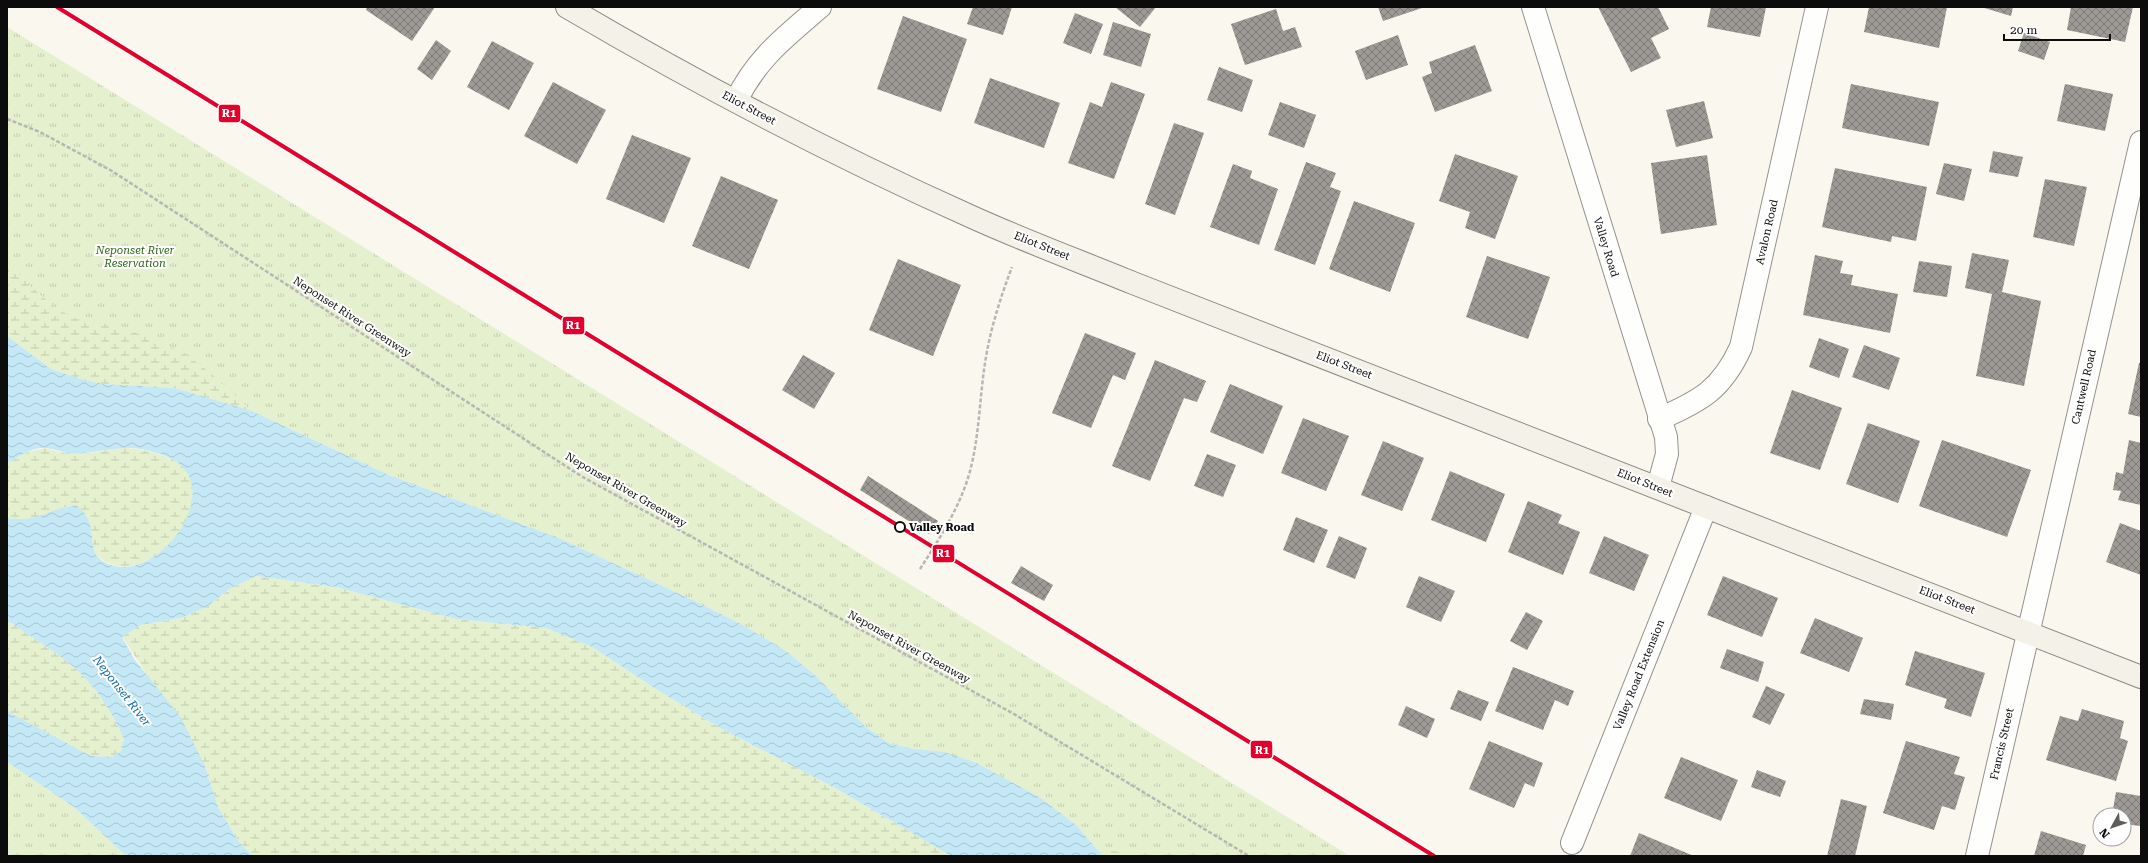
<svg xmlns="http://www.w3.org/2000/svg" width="2148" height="863" viewBox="0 0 2148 863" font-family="'Roboto Serif',serif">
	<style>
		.grass { fill: url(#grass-tufts) }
		.wetland { fill: url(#wetland-marsh) }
		.water { fill: url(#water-waves) }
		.building { fill: url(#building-cross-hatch) }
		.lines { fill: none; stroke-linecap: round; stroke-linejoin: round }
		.street-casing { stroke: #93928e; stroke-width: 24 }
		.secondary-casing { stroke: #8a8885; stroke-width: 24 }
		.path { stroke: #b7b6b5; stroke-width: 2.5; stroke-dasharray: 4 2; stroke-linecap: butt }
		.street { stroke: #fefefd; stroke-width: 22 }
		.secondary { stroke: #f4f2e8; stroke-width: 22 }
		.rail-1-casing { stroke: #fff; stroke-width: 7 }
		.rail-1 { stroke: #e4002b; stroke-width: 4 }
		.stop-dot { fill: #fff; stroke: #0c0c0c; stroke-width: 2 }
		.labels { text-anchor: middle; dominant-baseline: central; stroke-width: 4; stroke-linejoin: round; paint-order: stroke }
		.street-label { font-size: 11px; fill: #0c0c0c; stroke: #fff }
		.park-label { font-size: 11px; font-style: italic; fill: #2e661a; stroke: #fff }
		.stop-label { font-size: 11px; font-weight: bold; fill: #0c0c0c; stroke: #fff; text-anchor: start }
		.water-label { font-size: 12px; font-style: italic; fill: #106ba2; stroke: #fff }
		.line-badge { stroke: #fff; stroke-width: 1.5 }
		.badge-label { font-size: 11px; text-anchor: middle; font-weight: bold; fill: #fff }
	</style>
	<defs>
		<pattern id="grass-tufts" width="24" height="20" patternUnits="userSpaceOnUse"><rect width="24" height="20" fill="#e5f0ce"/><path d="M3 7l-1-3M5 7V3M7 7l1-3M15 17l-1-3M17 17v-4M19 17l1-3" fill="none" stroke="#c3cdb0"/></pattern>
		<pattern id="wetland-marsh" width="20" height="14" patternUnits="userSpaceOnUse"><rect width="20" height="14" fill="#e5f0ce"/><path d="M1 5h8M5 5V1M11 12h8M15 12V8" fill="none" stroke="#c3cdb0"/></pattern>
		<pattern id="water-waves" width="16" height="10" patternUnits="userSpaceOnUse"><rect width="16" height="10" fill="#c4e8f6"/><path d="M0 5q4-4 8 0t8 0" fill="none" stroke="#a7c6d2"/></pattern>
		<pattern id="building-cross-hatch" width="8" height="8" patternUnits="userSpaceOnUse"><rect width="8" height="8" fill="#9d9a95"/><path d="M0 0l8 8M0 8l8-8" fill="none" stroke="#7e7c78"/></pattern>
	</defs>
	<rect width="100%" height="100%" fill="#faf7ef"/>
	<!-- grass -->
	<g class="grass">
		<polygon points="7,27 1350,856 1103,856 1076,825 1041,798 977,763 889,743 866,727 815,675 786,651 741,624 697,602 559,538 389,475 252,411 7,336"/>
		<polygon points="7,762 74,807 126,856 7,856"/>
	</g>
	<!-- wetland -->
	<g class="wetland">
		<path d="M7 260C23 280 56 314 82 320 89 323 98 322 106 324 125 328 147 337 166 345 200 359 226 387 252 411L175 388 103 384 81 379 51 369 7 336Z"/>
		<path d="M45 448C56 451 66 454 78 454 94 454 109 448 125 448 137 448 147 451 158 454 164 456 172 458 178 462 226 497 150 590 104 561 83 548 102 523 76 505 60 507 52 514 38 518 27 521 18 520 7 518V463L28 452Z"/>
		<polygon points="255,576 336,587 456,619 546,628 592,647 656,689 722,729 837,789 951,856 253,856 239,842 218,807 205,766 122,636 140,625 181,618 208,606 231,588"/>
		<path d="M7 620C31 638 61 653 82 675 100 693 114 716 124 739L121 751 112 757 91 756 7 711Z"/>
		<polygon points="1097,848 1141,856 1103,856"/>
	</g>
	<!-- water -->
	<path class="water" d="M7 336 51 369 81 379 103 384 175 388 252 411 389 475 559 538 697 602 741 624 786 651 815 675 866 727 889 743 915 749 944 752 977 763 1041 798 1076 825 1103 856H951L837 789 722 729 656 689 592 647 546 628 456 619 336 587 256 576 231 588 208 606 181 618 140 625 122 637 135 660 180 716 205 766 218 807 239 842 253 856H126L74 807 7 762V711L91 756 112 757 121 751 124 739C114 716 100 693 82 675 61 653 31 638 7 620V518C40 523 47 509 76 505 102 523 83 549 104 562 156 592 239 478 160 454 148 451 136 447 124 448 111 449 98 451 85 453 70 456 60 450 46 448 33 446 18 458 7 463Z"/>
	<!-- building -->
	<g class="building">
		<polygon points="367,7 435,7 412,41 366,10"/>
		<polygon points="973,7 1012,7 1003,35 967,24"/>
		<polygon points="1115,7 1156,7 1140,27"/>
		<polygon points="1378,7 1425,7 1383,21"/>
		<polygon points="1598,7 1658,7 1669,29 1651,38 1661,58 1631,72"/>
		<polygon points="1711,7 1766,7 1760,37 1707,27"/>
		<polygon points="1869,7 1947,7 1939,48 1864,32"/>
		<polygon points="1981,7 2013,7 2011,16"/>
		<polygon points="2071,7 2133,7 2125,42 2067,30"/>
		<polygon points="1276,9 1283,31 1295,27 1302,47 1245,65 1231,24"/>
		<polygon points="1075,13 1103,24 1091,54 1063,43"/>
		<polygon points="903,16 967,39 941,112 877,89"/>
		<polygon points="1113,22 1151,34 1141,67 1103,55"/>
		<polygon points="2024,33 2050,42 2044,60 2018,51"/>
		<polygon points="1398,35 1408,65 1366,80 1355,51"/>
		<polygon points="436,40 451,51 432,80 417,69"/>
		<polygon points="492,41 534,63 509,110 467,87"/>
		<polygon points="1475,45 1492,91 1435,112 1422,77 1432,73 1429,62"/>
		<polygon points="1219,67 1253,80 1242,112 1207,100"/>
		<polygon points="990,78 1060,103 1044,148 974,123"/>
		<polygon points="553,82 606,110 577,164 524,136"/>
		<polygon points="1111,82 1145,94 1114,179 1068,163 1090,102 1102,107"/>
		<polygon points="1851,84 1939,102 1929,146 1842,128"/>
		<polygon points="2065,84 2113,94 2105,131 2057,121"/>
		<polygon points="1704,101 1713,138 1676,147 1666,110"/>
		<polygon points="1280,102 1316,115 1304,148 1268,135"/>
		<polygon points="1174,123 1204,133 1175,215 1145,204"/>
		<polygon points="632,135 691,158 664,223 606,199"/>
		<polygon points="1993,151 2023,157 2018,177 1989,172"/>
		<polygon points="1455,154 1518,176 1495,239 1465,228 1470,212 1439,201"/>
		<polygon points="1707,155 1717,225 1661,234 1651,163"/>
		<polygon points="1306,162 1336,173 1330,187 1341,191 1315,265 1274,250"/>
		<polygon points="1944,163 1972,169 1964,201 1936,194"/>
		<polygon points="1233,164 1252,171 1250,178 1278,189 1259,245 1210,227"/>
		<polygon points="1835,168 1927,187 1916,241 1892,236 1891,242 1822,227"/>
		<polygon points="721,176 778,200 749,269 692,246"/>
		<polygon points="2045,179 2087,187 2074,246 2033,237"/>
		<polygon points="1354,201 1415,223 1390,292 1329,269"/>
		<polygon points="1972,253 2009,260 2002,292 2041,301 2024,386 1976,376 1992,294 1965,288"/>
		<polygon points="1815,255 1843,261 1840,273 1853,275 1851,285 1898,294 1890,333 1803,315"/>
		<polygon points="1487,256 1550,277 1528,339 1466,317"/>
		<polygon points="898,259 961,285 933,356 869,330"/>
		<polygon points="1919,261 1952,266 1947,297 1913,292"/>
		<polygon points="1085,333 1136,353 1125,380 1113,375 1091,428 1052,413"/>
		<polygon points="1819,338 1849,349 1839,378 1809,367"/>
		<polygon points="1864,345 1900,358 1889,390 1852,377"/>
		<polygon points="803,355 835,373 814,409 782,390"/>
		<polygon points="1155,360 1206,381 1197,402 1184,398 1150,481 1112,466"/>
		<polygon points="2139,363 2141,363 2141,417 2128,414"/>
		<polygon points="1230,384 1283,406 1263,454 1210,432"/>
		<polygon points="1792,390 1842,408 1820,470 1770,453"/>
		<polygon points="1303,418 1349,436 1326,491 1281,473"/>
		<polygon points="1868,423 1920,441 1898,503 1846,484"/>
		<polygon points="1942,440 2031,470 2007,537 1919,506"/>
		<polygon points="2129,440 2141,443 2141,505 2118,500 2121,491 2113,490 2116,472 2123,474"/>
		<polygon points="1383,441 1424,458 1402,511 1361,495"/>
		<polygon points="1207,454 1236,465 1223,497 1194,486"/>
		<polygon points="1450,471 1505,494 1486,542 1431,520"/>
		<polygon points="868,476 938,521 929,534 860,490"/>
		<polygon points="1528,501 1562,515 1558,523 1580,532 1563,575 1508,552"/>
		<polygon points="1296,517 1328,530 1314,563 1283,550"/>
		<polygon points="2120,523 2141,531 2141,575 2106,562"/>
		<polygon points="1339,536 1367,548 1355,579 1326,567"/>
		<polygon points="1604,536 1649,555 1634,591 1589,573"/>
		<polygon points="1021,566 1053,585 1044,601 1011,583"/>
		<polygon points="1419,576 1455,591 1441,622 1406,607"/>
		<polygon points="1723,576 1778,598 1762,637 1707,615"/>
		<polygon points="1526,612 1543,621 1527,650 1510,641"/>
		<polygon points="1815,618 1863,638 1849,672 1800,653"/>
		<polygon points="1727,649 1764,662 1758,682 1720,668"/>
		<polygon points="1915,651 1985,673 1971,717 1944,708 1947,699 1905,685"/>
		<polygon points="1513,667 1574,691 1568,706 1555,700 1543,730 1495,711"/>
		<polygon points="1766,686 1785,694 1770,725 1752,717"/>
		<polygon points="1458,690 1489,702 1481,721 1450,709"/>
		<polygon points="1864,699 1894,704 1891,720 1860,714"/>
		<polygon points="1406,706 1435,719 1427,738 1398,725"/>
		<polygon points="2082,709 2124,721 2120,738 2128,741 2116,781 2046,760 2060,716 2078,721"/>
		<polygon points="1489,741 1543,763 1534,787 1525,783 1514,808 1469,789"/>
		<polygon points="1906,741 1960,757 1954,774 1965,777 1955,810 1942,806 1934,830 1883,813"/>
		<polygon points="1681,757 1738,780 1721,821 1664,798"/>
		<polygon points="1757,770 1786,781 1780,797 1751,787"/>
		<polygon points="2116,792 2141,796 2140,826 2124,824 2124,815 2112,815"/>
		<polygon points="1841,799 1867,806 1855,856 1827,856"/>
		<polygon points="2041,831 2086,845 2083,856 2034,856"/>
		<polygon points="1639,833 1694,856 1630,856"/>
	</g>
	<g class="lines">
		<defs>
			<g id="street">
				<polyline points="1533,7 1666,437 1667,454 1658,487"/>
				<path d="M736 101C756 59 785 37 820 7"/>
				<path d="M1659 419C1701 401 1722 389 1741 347L1817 7"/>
				<polyline points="1572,843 1706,507"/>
				<polyline points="1977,856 2141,142"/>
			</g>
			<path id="secondary" d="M567 7C698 84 833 155 972 217 1025 241 1079 261 1133 283L2141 677"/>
		</defs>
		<!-- street casing -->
		<use href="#street" class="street-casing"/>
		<!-- secondary casing -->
		<use href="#secondary" class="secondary-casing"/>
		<!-- path -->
		<g class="path">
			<polyline points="7,119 40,132 112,171 581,476 1014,714 1249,856"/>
			<path d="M920 569C938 541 958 510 968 478 980 439 979 397 986 357 991 327 1001 296 1012 267"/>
		</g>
		<!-- street -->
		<use href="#street" class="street"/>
		<!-- secondary -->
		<use href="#secondary" class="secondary"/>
		<defs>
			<polyline id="rail-1" points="57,7 1434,856"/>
		</defs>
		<!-- rail-1 casing -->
		<use href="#rail-1" class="rail-1-casing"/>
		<!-- rail-1 -->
		<use href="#rail-1" class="rail-1"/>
	</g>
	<!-- markers -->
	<circle class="stop-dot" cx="900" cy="527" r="5"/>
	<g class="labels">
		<!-- street labels -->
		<g class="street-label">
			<text transform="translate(749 108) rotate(28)">Eliot Street</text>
			<text transform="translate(1767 232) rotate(-77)">Avalon Road</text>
			<text transform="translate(1042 246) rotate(22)">Eliot Street</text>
			<text transform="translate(1606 247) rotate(73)">Valley Road</text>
			<text transform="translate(352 317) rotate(33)">Neponset River Greenway</text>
			<text transform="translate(1344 365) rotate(21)">Eliot Street</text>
			<text transform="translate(2084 387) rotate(-77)">Cantwell Road</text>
			<text transform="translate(1645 483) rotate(22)">Eliot Street</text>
			<text transform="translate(626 490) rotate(30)">Neponset River Greenway</text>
			<text transform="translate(1947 600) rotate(21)">Eliot Street</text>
			<text transform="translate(909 647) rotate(29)">Neponset River Greenway</text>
			<text transform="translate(1639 675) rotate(-68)">Valley Road Extension</text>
			<text transform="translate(2002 744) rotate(-77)">Francis Street</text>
		</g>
		<!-- park labels -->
		<g class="park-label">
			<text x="135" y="250">Neponset River<tspan x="135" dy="13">Reservation</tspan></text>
		</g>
		<!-- stop labels -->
		<g class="stop-label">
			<text x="909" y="527">Valley Road</text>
		</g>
		<!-- water labels -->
		<g class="water-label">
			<text transform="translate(122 691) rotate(52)">Neponset River</text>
		</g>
	</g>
	<g class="line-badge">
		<rect x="218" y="104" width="23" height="19" rx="4" fill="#e4002b"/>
		<rect x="562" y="316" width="23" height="19" rx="4" fill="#e4002b"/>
		<rect x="932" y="544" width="23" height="19" rx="4" fill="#e4002b"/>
		<rect x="1250" y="740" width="23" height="19" rx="4" fill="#e4002b"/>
	</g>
	<g class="badge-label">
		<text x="229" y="117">R1</text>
		<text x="573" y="329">R1</text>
		<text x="943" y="557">R1</text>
		<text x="1262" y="754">R1</text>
	</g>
	<!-- border -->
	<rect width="2148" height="863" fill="none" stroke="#0c0c0c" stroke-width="16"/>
	<!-- north arrow -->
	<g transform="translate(2112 827) rotate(230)"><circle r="19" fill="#ffffff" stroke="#9e9e9e"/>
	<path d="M0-3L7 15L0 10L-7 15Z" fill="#5f5e5b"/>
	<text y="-6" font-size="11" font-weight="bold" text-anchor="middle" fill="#0c0c0c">N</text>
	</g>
	<!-- scale -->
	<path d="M2004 34v6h106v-6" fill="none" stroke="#0c0c0c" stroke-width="2"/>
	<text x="2010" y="34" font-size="12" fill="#0c0c0c" stroke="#ffffff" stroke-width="3" paint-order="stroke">20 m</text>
</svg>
